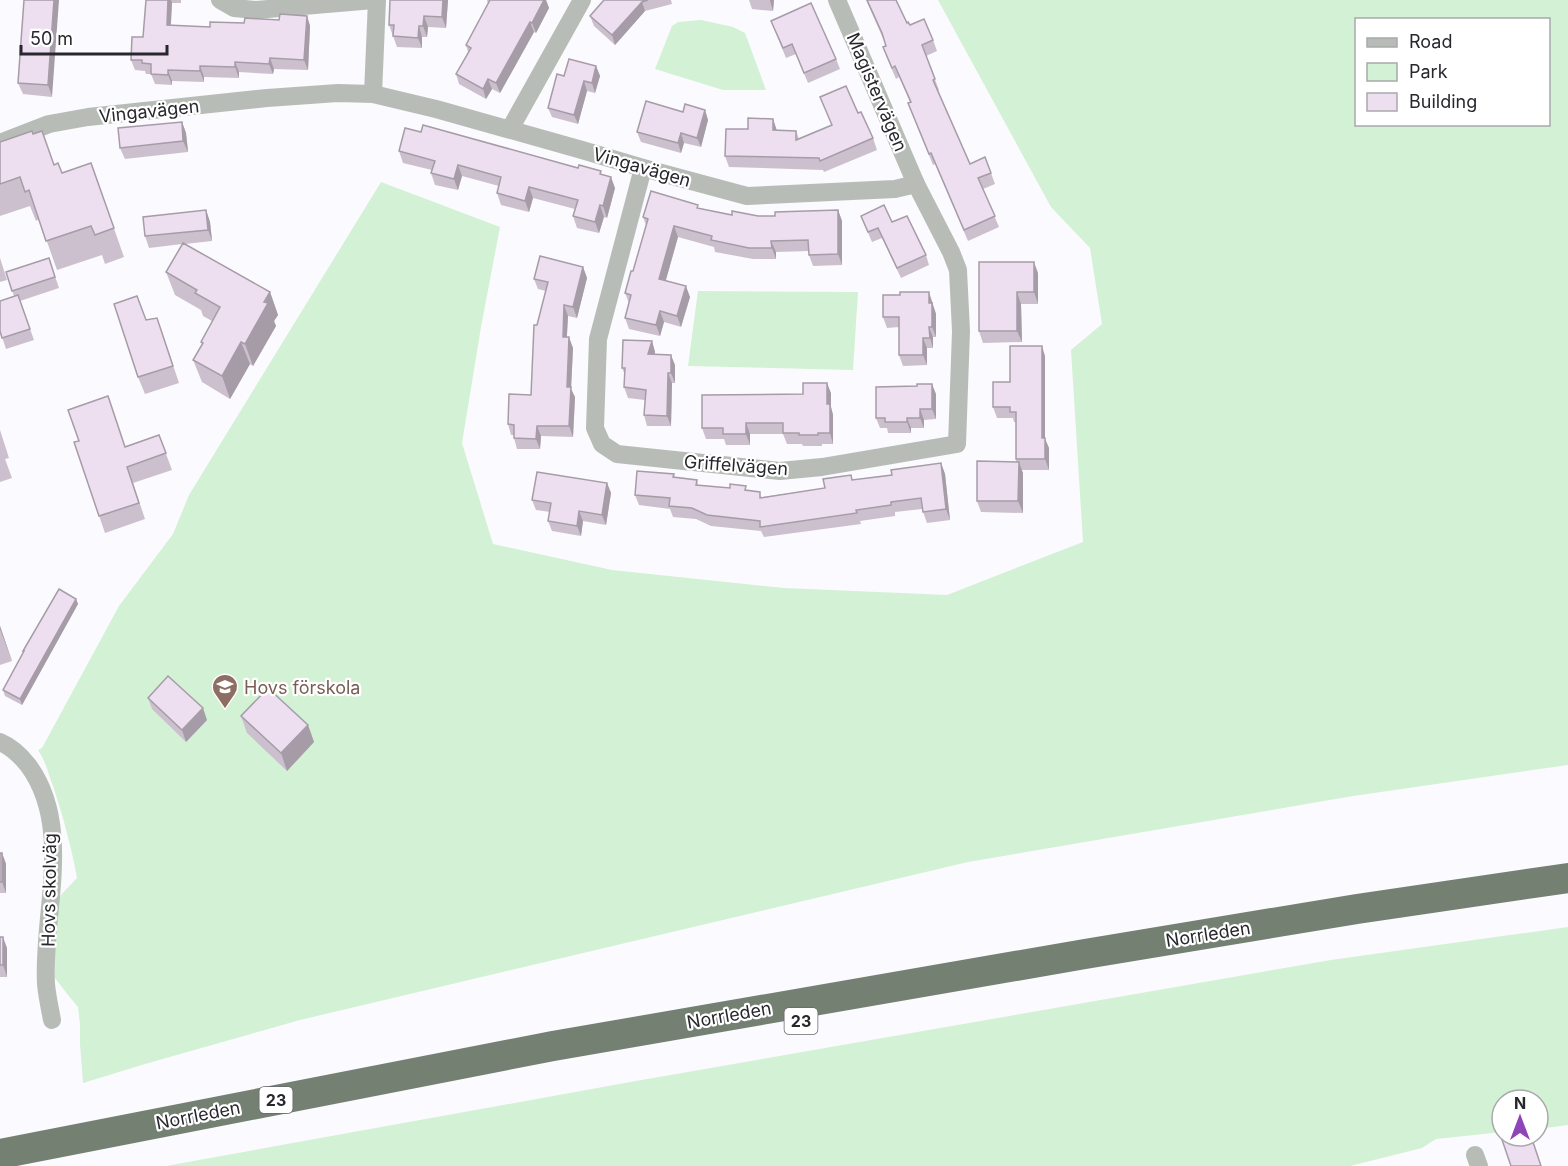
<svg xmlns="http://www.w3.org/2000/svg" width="1568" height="1166" viewBox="0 0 1568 1166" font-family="Inter,sans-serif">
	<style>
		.green { fill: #d3f1d4; fill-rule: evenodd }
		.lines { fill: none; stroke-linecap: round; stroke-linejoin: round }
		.minor { stroke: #b7bdb6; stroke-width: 18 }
		.trunk { stroke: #748072; stroke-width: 30 }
		.wall { fill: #ccc0ce }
		.shaded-wall { fill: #a69ca8 }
		.building { fill: #eddff0; stroke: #a69ca8; stroke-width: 1.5 }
		.labels { text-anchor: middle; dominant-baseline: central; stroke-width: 4.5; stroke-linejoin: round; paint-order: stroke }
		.shield { fill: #fff; stroke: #68686d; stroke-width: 1.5 }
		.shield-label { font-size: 16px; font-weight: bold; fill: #28272e }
		.street-label { font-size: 18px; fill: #28272e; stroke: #fff }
		.education-label { font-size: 18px; fill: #785e54; stroke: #fff; text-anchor: start }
	</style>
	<rect width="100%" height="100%" fill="#fbfafe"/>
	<!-- green -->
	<g class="green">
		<path d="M938 0H1568V765L1353 796 968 862 300 1020 145 1064 83 1083 80 1044V1024L78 1007 68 995 55 978 53 934 59 897 77 878C71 846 63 816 53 786 48 773 46 762 38 750L42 748 119 606 173 534 189 495 381 182 500 227 481 327 462 443 493 544 612 570 784 588 947 595 1083 542 1071 350 1102 324 1090 248 1051 207ZM1356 20H1548V124H1356Z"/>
		<polygon points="701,20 733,27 745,33 766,90 723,90 655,69 672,26 678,22"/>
		<polygon points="698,291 858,292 853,370 688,366"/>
		<polygon points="1568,927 1568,1125 1538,1129 1538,1100 1502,1100 1502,1132 1436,1139 1422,1148 1350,1166 166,1166 636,1081 1331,960"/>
	</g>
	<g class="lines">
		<!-- minor -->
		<g class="minor">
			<polyline points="220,0 234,8 256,10 374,0"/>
			<polyline points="373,94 377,0"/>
			<polyline points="510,129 582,0"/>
			<polyline points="0,143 49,124 88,117 267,98 338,93 373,94 436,109 582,150 643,168 747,196 895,189 916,184"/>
			<polyline points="643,168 598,339 595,428 602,444 617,454 780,471 822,467 957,444 961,331 958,270 951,252 916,184 837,0"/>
			<path d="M0 742C12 747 20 755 28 765 74 827 42 914 46 984 47 996 50 1009 52 1020"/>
			<polyline points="1475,1155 1479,1166"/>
		</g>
		<!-- trunk -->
		<polyline class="trunk" points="0,1154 553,1046 1085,954 1357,909 1568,878"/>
	</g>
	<!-- wall -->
	<g class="wall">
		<polygon points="24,0 52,97 23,94 18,83"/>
		<polygon points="146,0 181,0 181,3 172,3 171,25 210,27 279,20 307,16 310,26 308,70 274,69 273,74 239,72 239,78 204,77 204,82 172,81 172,85 155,84 151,74 146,74 145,71 135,70 131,60 143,37"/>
		<polygon points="448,0 446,28 428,27 427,37 422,37 422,48 397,47 389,25"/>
		<polygon points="487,0 546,0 549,8 536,33 534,32 500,93 492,89 486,99 459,84 456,74 468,52 466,45 488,4"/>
		<polygon points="604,0 671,0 672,4 645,11 615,45 594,26 590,16"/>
		<polygon points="749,0 774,0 773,11 752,9"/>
		<polygon points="866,0 896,0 907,23 933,40 937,51 926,56 939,90 938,91 970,164 991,173 995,184 983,189 999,227 968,241 935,164 933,165 912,114 908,103 910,102 899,77 896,79 887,58 883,47 886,46 885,43"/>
		<polygon points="771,21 836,59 840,69 808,83 796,54 786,58"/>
		<polygon points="596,66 600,76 595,93 587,91 578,124 552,117 548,108 564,76"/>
		<polygon points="820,97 858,113 873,138 877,150 824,172 823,170 729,167 725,156 748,129 773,119 777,131 796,131 799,139 832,125"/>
		<polygon points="705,110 708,120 701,147 684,143 681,153 641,142 637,132 683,112"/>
		<polygon points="182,122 186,133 188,152 125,159 120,148"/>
		<polygon points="33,134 54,165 62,173 91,163 124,257 105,264 102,255 57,270 39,219 36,221 30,206 0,216 0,142"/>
		<polygon points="399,151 602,175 615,188 607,218 604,217 599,233 577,228 573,216 575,209 533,198 529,212 501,205 497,193 499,186 462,176 458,190 435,185 431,173 432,170 403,163"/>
		<polygon points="699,208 732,215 758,216 775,216 838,210 842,221 842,265 813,266 809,255 809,251 776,252 776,259 753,259 715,252 714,247 678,237 666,280 690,297 681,327 664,322 660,336 629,329 625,318 629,303 625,293 633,271 646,225 643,217"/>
		<polygon points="206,210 210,222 212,241 185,244 270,292 278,315 274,321 276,326 253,366 250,364 230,399 202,382 193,360 202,345 201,342 212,321 203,316 201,310 175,295 166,272 182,244 149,248 145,236"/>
		<polygon points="861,216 892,222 926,255 929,265 901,278 882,238 872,242"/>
		<polygon points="0,258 7,280 0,282"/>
		<polygon points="49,258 59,288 20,301 34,340 6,349 0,331 14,296 6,272"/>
		<polygon points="979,262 1038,273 1038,304 1021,304 1022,342 983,343 979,331"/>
		<polygon points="583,267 587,278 577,318 568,316 567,337 573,348 571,389 575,397 573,437 541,436 540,449 517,449 514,438 514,435 511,435 508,424 531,395 537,325 546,291 538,289 534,279"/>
		<polygon points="933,302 933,306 936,314 936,337 933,337 933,348 927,348 927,365 903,366 899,355 899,327 887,328 883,317"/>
		<polygon points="146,320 163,335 179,383 145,394 138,377"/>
		<polygon points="652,341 655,352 655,354 675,365 675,383 672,383 671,426 647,426 644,415 645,400 628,398 624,387 625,375 622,368"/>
		<polygon points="1045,356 1045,439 1049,448 1049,470 1021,470 1023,473 1023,513 981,512 977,501 1016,462 1016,422 1014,422 1013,418 997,418 993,407 1010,382"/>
		<polygon points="831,393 831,407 833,415 833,444 822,444 822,446 803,446 802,444 787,444 783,434 750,434 750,445 726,445 724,439 706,439 702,428 803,394"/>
		<polygon points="936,394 936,419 924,420 924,428 911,428 911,433 888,433 887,428 880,428 876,418"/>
		<polygon points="0,430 9,458 5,459 12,478 0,482"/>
		<polygon points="159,435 172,470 133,483 145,519 105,533 74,442 126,446"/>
		<polygon points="941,463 945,474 950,520 927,523 922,509 895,512 895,516 860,521 861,524 764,537 761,531 711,526 696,519 673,517 670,509 639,505 635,495 674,474 675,478 697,480 698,485 747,490 762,497 825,488 853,480 892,475"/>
		<polygon points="607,483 611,493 606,525 583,521 581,536 552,531 548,521 550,512 536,510 532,500"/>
		<polygon points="76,599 78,604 22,705 5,696 3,690 23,652 23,651"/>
		<polygon points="0,626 12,661 0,665"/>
		<polygon points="148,698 207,720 186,742 152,709"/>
		<polygon points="241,716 308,725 314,742 287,771 247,733"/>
		<polygon points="0,853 2,853 6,864 6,893 0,893"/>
		<polygon points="0,937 7,948 7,977 0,977"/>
	</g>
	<!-- shaded-wall -->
	<g class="shaded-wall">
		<polygon points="54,0 59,0 52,97 48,85"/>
		<polygon points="168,0 171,0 172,3 170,36 167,25"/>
		<polygon points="443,0 448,0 446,28 442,17"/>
		<polygon points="544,0 546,0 549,8 536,33 532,23"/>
		<polygon points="770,0 774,0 773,11 770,1"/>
		<polygon points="642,2 645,11 615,45 612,35"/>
		<polygon points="307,16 310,26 308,70 304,60"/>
		<polygon points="424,16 428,27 427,37 423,26"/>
		<polygon points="530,22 534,32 500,93 496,83"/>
		<polygon points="419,26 422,37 422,48 418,38"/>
		<polygon points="270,58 274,69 273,74 269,64"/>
		<polygon points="235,62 239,72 239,78 235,67"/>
		<polygon points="200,66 204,77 204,82 200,71"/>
		<polygon points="596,66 600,76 595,93 592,83"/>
		<polygon points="168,70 172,81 172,85 168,75"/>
		<polygon points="488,79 492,89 486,99 483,89"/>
		<polygon points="584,81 587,91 578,124 574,115"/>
		<polygon points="705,110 708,120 701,147 697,138"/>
		<polygon points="773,119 777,131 773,130"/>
		<polygon points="182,122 186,133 188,152 183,141"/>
		<polygon points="681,133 684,143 681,153 678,143"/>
		<polygon points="458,165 462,176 458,190 454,179"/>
		<polygon points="611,177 615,188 607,218 603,206"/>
		<polygon points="529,187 533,198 529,212 525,201"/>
		<polygon points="600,205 604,217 599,233 595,222"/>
		<polygon points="206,210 210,222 212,241 208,230"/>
		<polygon points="838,210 842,221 842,265 838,254"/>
		<polygon points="674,226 678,237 663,290 659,279"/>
		<polygon points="771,241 776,252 776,259 772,248"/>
		<polygon points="1034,262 1038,273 1038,304 1034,292"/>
		<polygon points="583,267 587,278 577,318 573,307"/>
		<polygon points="686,286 690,297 681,327 677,316"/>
		<polygon points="270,292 278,315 274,321 276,326 253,366 245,344"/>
		<polygon points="929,292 936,314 936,337 932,327 929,303"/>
		<polygon points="1017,292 1021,304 1022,342 1017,331"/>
		<polygon points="564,305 568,316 566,348 563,337"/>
		<polygon points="660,311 664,322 660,336 656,325"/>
		<polygon points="929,327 933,337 933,348 930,338"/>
		<polygon points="569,337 573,348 571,389 575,397 573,437 569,426 567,387"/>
		<polygon points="923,338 927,348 927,365 923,355"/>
		<polygon points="652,341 655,352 652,365 648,354"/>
		<polygon points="241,342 250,364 230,399 222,376"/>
		<polygon points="1042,346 1045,356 1045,439 1049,448 1049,470 1045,459 1042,438"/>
		<polygon points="671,355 675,365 675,383 671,373"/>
		<polygon points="668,373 672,383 671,426 667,416"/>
		<polygon points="827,383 831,393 831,407 833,415 833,444 830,433 827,404"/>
		<polygon points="932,384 936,394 936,419 932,409"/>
		<polygon points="920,409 924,420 924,428 920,418"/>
		<polygon points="907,418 911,428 911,433 907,422"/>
		<polygon points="746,423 750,434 750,445 746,434"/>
		<polygon points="537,426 541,436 540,449 536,439"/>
		<polygon points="1019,462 1023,473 1023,513 1018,501"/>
		<polygon points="941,463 945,474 950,520 946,509"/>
		<polygon points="607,483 611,493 606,525 602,515"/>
		<polygon points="579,511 583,521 581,536 577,526"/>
		<polygon points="76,599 78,604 22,705 20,699"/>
		<polygon points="0,626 12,661 0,629"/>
		<polygon points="203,708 207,720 186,742 182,730"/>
		<polygon points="308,725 314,742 287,771 281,753"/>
		<polygon points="2,853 6,864 6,893 2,882"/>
		<polygon points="3,937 7,948 7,977 3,965"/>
	</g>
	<!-- building -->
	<g class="building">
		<polygon points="24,0 54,0 48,85 18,83"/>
		<polygon points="146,0 168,0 167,25 210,27 210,22 244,23 245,18 279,20 280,14 307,16 304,60 270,58 269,64 235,62 235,67 200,66 200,71 168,70 168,75 151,74 151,64 142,63 142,60 131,60 132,37 143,37"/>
		<polygon points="390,0 443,0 442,17 424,16 423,26 419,26 418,38 393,36 394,25 389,25"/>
		<polygon points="490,0 544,0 532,23 530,22 496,83 488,79 483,89 456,74 471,48 466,45"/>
		<polygon points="604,0 648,0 642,2 612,35 590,16"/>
		<polygon points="867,0 896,0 907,23 908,22 910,25 924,19 933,40 922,45 935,79 933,80 970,164 985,157 991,173 978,178 995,216 964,230 931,153 929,154 908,103 911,102 895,66 892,68 883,47 886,46 882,33"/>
		<polygon points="811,3 836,59 804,73 792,44 783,48 771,21"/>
		<polygon points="569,59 596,66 592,83 584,81 574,115 548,108 557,74 564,76"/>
		<polygon points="846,86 858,113 861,112 873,138 820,161 819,158 725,156 726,129 748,129 748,118 773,119 773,130 796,131 796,140 832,125 820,97"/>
		<polygon points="646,101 683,112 685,104 705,110 697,138 681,133 678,143 637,132"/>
		<polygon points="182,122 183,141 120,148 118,128"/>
		<polygon points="423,125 578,168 579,165 601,171 600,174 611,177 603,206 600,205 595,222 573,216 578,200 529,187 525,201 497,193 501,177 458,165 454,179 431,173 435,161 399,151 405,128 421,132"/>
		<polygon points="32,131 33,134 42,131 54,165 58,163 62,173 91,163 114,228 95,235 91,226 46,241 29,190 25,192 20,177 0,184 0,142"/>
		<polygon points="651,191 698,205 697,208 732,215 732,211 758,216 775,216 775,212 838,210 838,254 809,255 808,240 771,241 772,248 749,248 711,240 712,236 674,226 659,279 686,286 677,316 660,311 656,325 625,318 631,295 625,293 631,271 633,271 648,219 643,217"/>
		<polygon points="884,205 892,222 907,216 926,255 897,268 878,228 868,232 861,216"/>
		<polygon points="206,210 208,230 145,236 143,217"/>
		<polygon points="183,243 270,292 264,302 268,303 245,344 241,342 222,376 193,360 203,343 201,342 220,307 195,293 197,290 166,272"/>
		<polygon points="540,256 583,267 573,307 564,305 563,337 569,337 567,387 571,387 569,426 537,426 536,439 514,438 514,425 508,424 509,394 531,395 534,325 537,325 548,282 534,279"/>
		<polygon points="49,258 55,277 12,291 6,272"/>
		<polygon points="979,262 1034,262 1034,292 1017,292 1017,331 979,331"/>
		<polygon points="900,292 929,292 929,303 932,303 932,327 929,327 930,338 923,338 923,355 899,355 899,317 883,317 883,295 900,295"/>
		<polygon points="18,295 30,329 2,338 0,331 0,301"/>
		<polygon points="137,296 146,320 157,318 173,366 138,377 114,304"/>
		<polygon points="623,340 652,341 648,354 671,355 671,373 668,373 667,416 644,415 646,390 624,387 625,368 622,368"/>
		<polygon points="1010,346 1042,346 1042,438 1045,438 1045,459 1016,459 1016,412 1010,412 1010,407 993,407 993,382 1010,382"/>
		<polygon points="803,383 827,383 827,404 830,404 830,433 818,433 818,435 799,435 799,433 783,433 783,423 746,423 746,434 723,434 723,428 702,428 702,395 803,394"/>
		<polygon points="917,384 932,384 932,409 920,409 920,418 907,418 907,422 885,422 885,418 876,418 876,387 917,386"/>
		<polygon points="108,396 125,447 159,435 166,453 127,467 139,503 99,516 74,442 79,441 68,410"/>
		<polygon points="977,461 1019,462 1018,501 977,501"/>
		<polygon points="941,463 946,509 923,512 921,498 891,502 891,505 856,510 857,513 760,527 760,521 707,515 692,508 669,506 670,498 635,495 637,471 674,474 673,477 697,480 696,485 730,488 730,484 746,486 745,490 760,492 760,498 825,488 823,479 851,475 852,480 892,475 891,470"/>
		<polygon points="537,472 607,483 602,515 579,511 577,526 548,521 551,503 532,500"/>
		<polygon points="59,589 76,599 20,699 3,690 24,651 23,651"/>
		<polygon points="168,676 203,708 182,730 148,698"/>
		<polygon points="268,688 308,725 281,753 241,716"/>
		<rect x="0" y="853" width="2" height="29"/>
		<rect x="0" y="937" width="3" height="28"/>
		<polygon points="1502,1130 1502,1136 1531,1136 1541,1166 1511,1166 1499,1131"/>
	</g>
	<!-- icons -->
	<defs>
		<symbol id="school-pin" viewBox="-11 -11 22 30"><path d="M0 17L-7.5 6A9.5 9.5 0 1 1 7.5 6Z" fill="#8d6e63" stroke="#fff"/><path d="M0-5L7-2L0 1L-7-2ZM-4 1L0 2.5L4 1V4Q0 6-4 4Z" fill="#fff"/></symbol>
	</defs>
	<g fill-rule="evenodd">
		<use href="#school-pin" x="210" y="672" width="30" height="40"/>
	</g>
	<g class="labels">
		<!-- shield labels -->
		<g class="shield">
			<rect x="784.5" y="1008" width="33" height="26" rx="4.5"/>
			<rect x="259.5" y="1087" width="33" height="26" rx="4.5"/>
		</g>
		<g class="shield-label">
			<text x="801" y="1021">23</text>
			<text x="276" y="1100">23</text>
		</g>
		<!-- street labels -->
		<g class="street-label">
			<text transform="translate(877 92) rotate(67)">Magistervägen</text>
			<text transform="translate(149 111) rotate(-6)">Vingavägen</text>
			<text transform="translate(642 167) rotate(16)">Vingavägen</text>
			<text transform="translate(736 465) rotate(4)">Griffelvägen</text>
			<text transform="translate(49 890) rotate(-89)">Hovs skolväg</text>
			<text transform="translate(1208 934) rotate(-9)">Norrleden</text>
			<text transform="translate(729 1015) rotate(-10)">Norrleden</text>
			<text transform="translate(198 1115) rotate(-11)">Norrleden</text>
		</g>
		<!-- education labels -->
		<g class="education-label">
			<text x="244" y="687">Hovs förskola</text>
		</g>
	</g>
	<!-- legend -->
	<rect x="1355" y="18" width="195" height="108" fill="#ffffff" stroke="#a9a9ab" stroke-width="1.5"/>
	<rect x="1367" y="38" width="30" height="9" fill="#b7bdb6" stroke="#a9a9ab" stroke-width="1.5"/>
	<text x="1409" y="48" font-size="18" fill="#28272e">Road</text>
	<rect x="1367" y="63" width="30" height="18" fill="#d3f1d4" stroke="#a9a9ab" stroke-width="1.5"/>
	<text x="1409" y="78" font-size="18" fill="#28272e">Park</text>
	<rect x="1367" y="93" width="30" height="18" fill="#eddff0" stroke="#a9a9ab" stroke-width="1.5"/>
	<text x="1409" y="108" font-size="18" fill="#28272e">Building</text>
	<!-- north arrow -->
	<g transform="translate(1520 1118)"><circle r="28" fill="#ffffff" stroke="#a9a9ab" stroke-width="1.5"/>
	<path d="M0-4.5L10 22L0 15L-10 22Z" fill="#8e45b8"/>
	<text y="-9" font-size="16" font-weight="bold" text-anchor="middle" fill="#28272e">N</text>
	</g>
	<!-- scale -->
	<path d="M21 45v9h146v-9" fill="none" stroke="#28272e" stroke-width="3"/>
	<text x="30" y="45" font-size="18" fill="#28272e" stroke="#ffffff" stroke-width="4.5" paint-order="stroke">50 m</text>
</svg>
